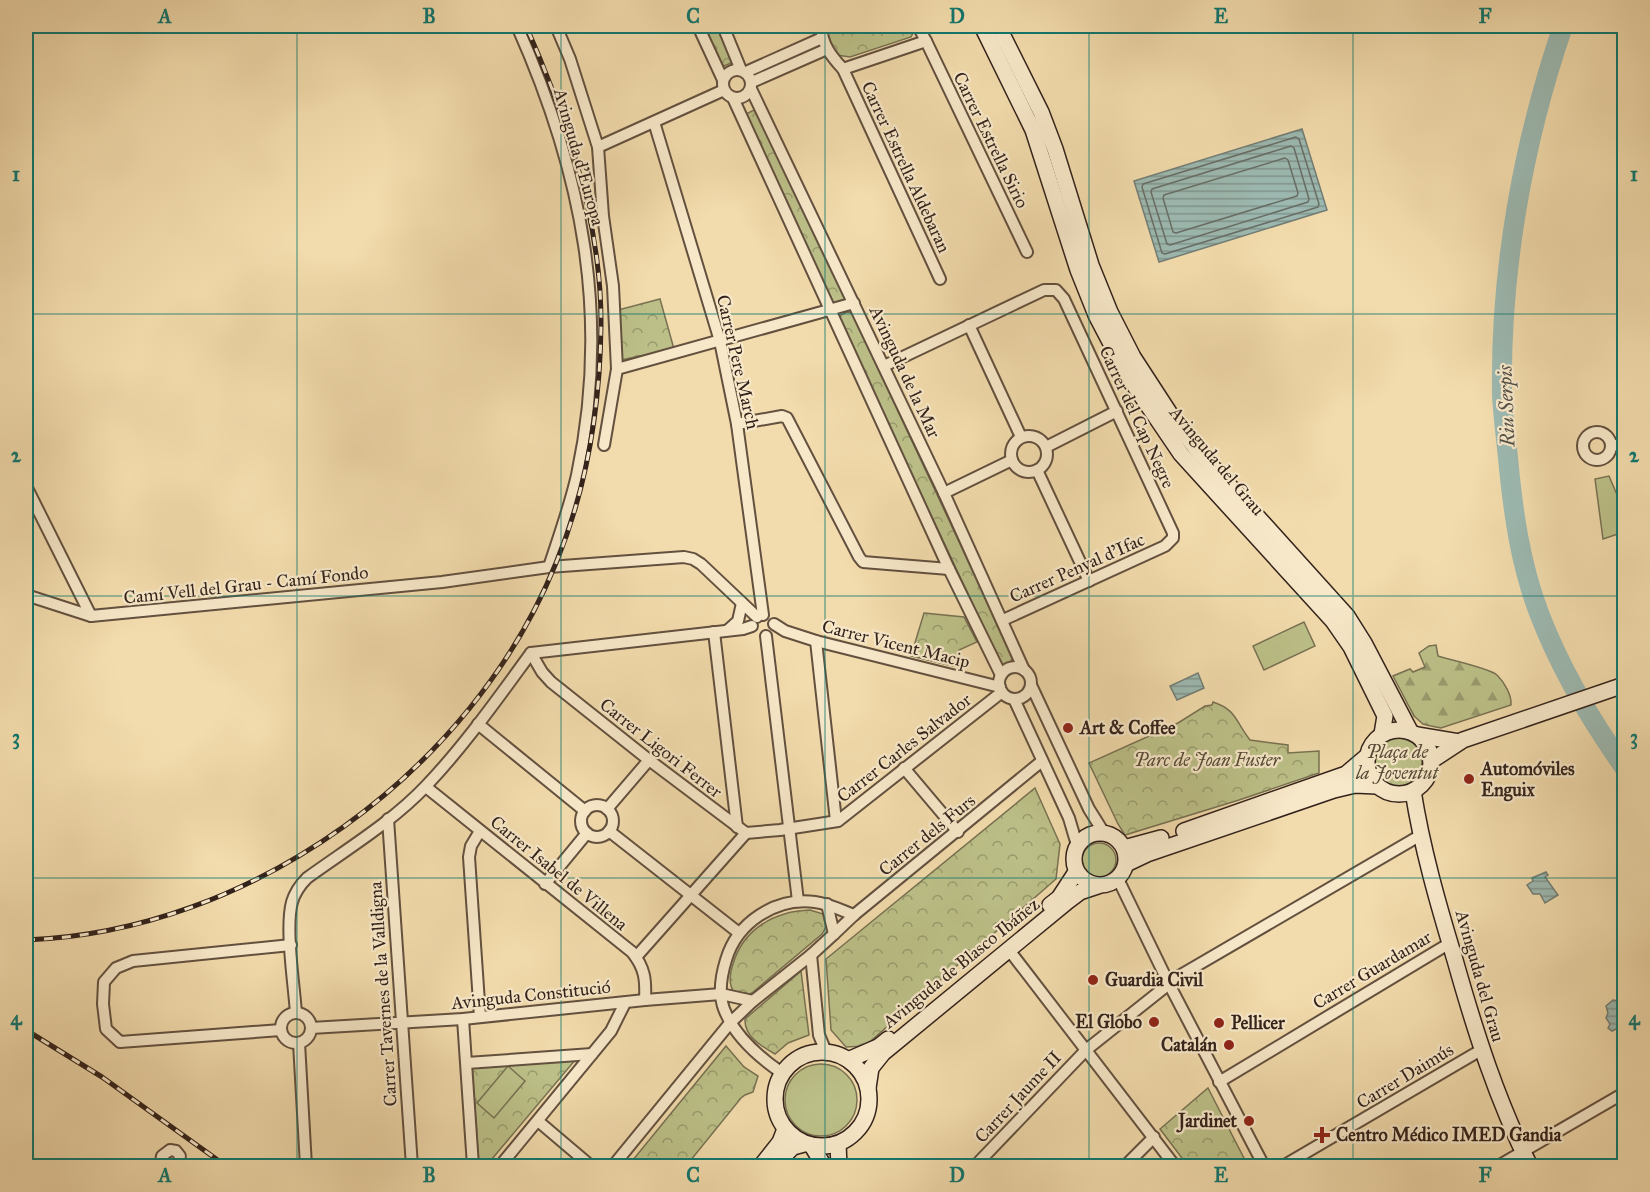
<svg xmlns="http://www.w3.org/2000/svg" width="1650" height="1192" viewBox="0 0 1650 1192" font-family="'IM FELL Great Primer',serif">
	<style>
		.forest { fill: url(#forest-firs); stroke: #787152; stroke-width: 1.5 }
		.park { fill: url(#park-crowns); stroke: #787152; stroke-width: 1.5 }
		.garden { fill: #bcc088; stroke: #787152; stroke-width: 1.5 }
		.water { fill: url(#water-rules); stroke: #727d75; stroke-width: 1.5 }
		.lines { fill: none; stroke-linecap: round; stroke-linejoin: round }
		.shore { stroke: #686e66; stroke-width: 1.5 }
		.river { stroke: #9cb9b1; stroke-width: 20 }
		.street-casing { stroke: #63503f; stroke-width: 14 }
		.secondary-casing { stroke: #33221b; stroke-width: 18 }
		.street { stroke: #f7e8c9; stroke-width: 10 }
		.secondary { stroke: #f7e8c9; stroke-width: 15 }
		.rail-casing { stroke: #33221b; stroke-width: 5 }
		.rail { stroke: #f7e8c9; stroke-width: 3; stroke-dasharray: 9; stroke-linecap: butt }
		.grid { fill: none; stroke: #0f766e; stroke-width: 1.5; stroke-opacity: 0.55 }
		.poi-dot { fill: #8f2418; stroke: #f7e8c9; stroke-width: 2 }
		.labels { text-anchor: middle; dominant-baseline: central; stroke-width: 4.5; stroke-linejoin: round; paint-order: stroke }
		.street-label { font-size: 18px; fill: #33221b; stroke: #f7e8c9 }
		.poi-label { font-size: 18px; font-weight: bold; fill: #33221b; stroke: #f7e8c9; text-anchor: start }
		.park-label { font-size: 18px; font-style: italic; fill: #554a36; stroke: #f7e8c9 }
		.water-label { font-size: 20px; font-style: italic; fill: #524f48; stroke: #f7e8c9 }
		.neatline { fill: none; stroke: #0f766e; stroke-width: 2 }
		.grid-label { font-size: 20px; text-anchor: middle; font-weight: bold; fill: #0f766e }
	</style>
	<defs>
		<pattern id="forest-firs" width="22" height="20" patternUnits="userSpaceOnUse" patternTransform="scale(1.5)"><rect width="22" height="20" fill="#bcc088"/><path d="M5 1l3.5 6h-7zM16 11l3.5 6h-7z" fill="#999c6e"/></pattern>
		<pattern id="park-crowns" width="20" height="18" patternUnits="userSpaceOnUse" patternTransform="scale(1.5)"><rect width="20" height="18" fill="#bcc088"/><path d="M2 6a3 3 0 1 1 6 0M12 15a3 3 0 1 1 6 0" fill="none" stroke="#999c6e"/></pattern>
		<pattern id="water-rules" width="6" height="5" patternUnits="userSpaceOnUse" patternTransform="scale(1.5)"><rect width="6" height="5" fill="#9cb9b1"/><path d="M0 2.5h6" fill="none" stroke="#80968f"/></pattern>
	</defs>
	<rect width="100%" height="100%" fill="#f2dbac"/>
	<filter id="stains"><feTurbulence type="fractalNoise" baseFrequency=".00333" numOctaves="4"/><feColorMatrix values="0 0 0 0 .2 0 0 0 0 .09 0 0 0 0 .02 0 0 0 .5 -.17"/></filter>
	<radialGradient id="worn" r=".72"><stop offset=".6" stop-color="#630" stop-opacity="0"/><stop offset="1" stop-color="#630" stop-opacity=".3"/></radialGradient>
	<!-- forest -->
	<path class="forest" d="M1436 645 1438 656C1450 660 1489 668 1497 675 1504 682 1512 695 1511 705L1441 728 1431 726 1423 724 1414 716 1393 676 1410 669 1413 672 1425 667 1419 653 1429 646Z"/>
	<!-- park -->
	<g class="park">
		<polygon points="703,26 716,26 733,62 724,66 721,64"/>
		<polygon points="824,26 916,26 916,27 911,37 850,57 837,55 827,40"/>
		<polygon points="756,109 847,297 847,303 832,305 744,115"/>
		<polygon points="660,299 674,349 621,360 618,310"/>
		<polygon points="847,312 852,313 1013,657 1010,663 1002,666 839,320 841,315"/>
		<polygon points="924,613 964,617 977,642 959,650 953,666 911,656"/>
		<path d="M1213 702C1237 710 1235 721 1250 740L1288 745V753L1319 751V773L1239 800 1125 835 1118 824 1089 763 1178 723 1205 706 1212 705Z"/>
		<polygon points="1035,788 1060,844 1056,879 865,1046 846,1047 831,1030 826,959"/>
		<path d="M810 910 823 914 826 927 822 934 752 993 747 995 734 992C728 984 730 973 733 964 743 929 775 911 810 910Z"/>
		<path d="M801 971 809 1035 788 1043 775 1054C761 1046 744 1036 745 1019Z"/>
		<polygon points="726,1046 744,1067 758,1076 753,1092 745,1095 741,1098 686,1166 628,1166"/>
		<polygon points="576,1059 486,1166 479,1166 472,1067"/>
		<polygon points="1208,1088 1248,1166 1188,1166 1160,1129"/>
	</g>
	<!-- garden -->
	<g class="garden">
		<polygon points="1609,476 1624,511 1624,532 1603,539 1595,479"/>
		<polygon points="1304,622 1315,646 1264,670 1253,646"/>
		<circle cx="1398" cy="762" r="24"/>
		<circle cx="1099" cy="860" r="17"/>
		<circle cx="821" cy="1100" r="36"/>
		<polygon points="508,1066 525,1081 494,1118 477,1103"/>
	</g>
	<!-- water -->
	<g class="water">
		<polygon points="1302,129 1327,210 1159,262 1134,181"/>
		<polygon points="1198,673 1204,688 1177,700 1170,686"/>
		<polygon points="1546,872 1548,875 1545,877 1558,895 1545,903 1540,894 1533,894 1527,885 1533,881 1532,878"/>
		<polygon points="1613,1000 1618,1001 1624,1014 1624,1025 1612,1031 1608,1028 1610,1024 1606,1018 1608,1013 1606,1006"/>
	</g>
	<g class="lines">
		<!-- shore -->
		<g class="shore">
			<polygon points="1296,137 1299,139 1319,204 1318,207 1165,254 1162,253 1142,187 1143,184"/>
			<polygon points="1291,146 1294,148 1309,199 1308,202 1170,245 1167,244 1151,192 1152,189"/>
			<polygon points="1285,158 1288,160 1298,193 1297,196 1176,233 1173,232 1163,198 1164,195"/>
		</g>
		<!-- river -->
		<path class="river" d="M1563 26C1523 143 1500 270 1502 395 1503 416 1506 437 1508 458 1513 511 1520 563 1539 613 1560 668 1590 719 1624 767"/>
		<defs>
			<g id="street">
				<path d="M517 26C582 172 611 316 577 475 570 506 559 536 549 567"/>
				<polyline points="556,26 570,59 598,147 603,216 613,286 617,369 604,445"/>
				<polyline points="698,26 723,80"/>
				<polyline points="723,26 741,70"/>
				<path d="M821 26C822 44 830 55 843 69L926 41 918 26"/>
				<polyline points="926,41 1027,252"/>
				<polyline points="843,69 940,279"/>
				<circle cx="737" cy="84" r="14"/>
				<polyline points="746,72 822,38"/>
				<polyline points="752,82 827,49"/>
				<polyline points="751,89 944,493 1024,670"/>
				<polyline points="733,98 949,569 1001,675"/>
				<polyline points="654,122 720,341 737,424 763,615"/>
				<polyline points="598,147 724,90"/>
				<polyline points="969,325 1021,437"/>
				<polyline points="884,366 1044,290 1056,290 1064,299 1173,533 1173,538 1165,546 1003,620"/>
				<polyline points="617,369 854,303"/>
				<polyline points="737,424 782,416 787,418 859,557 863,562 949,569"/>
				<circle cx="1597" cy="446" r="14"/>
				<circle cx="1029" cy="454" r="18"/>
				<polyline points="1611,445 1624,445"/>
				<polyline points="1046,447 1117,411"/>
				<polyline points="1037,470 1089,581"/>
				<polyline points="26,486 91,616"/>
				<polyline points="944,493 1012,460"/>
				<polyline points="26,595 91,616 442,582 549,567 684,557 693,559 701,564 757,617"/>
				<polyline points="774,624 785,631 816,641 1000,687"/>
				<polyline points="728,630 738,621 742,603"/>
				<polyline points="714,632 737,827"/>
				<polyline points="766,636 798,901"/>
				<polyline points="816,641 836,821"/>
				<polyline points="531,653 542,672 551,682 649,760 746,833 780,830 838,821 1002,692"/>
				<polyline points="531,653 743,629 752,626"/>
				<circle cx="1015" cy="683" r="16"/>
				<polyline points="1031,685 1089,809 1104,833"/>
				<polyline points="1014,699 1069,818 1077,845"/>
				<polyline points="478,724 585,811"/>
				<polyline points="904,768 958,832"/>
				<path d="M426 787 632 952C645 968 646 980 645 1000"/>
				<circle cx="597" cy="821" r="16"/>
				<polyline points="607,809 649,760"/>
				<polyline points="388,819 412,1166"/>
				<polyline points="609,831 739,933"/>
				<polyline points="1118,879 1169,984 1264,1166"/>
				<polyline points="545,884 587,833"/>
				<polyline points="834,934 854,915"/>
				<polyline points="1009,950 1175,1166"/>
				<polyline points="811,955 819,1035 826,1052"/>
				<polyline points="636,957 746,833"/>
				<circle cx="296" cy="1028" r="15"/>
				<path d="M296 1013C294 984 285 928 292 902 295 892 300 885 307 878 347 849 392 822 426 786 465 745 498 698 531 653"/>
				<polyline points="480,1017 469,857 471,846 480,831"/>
				<polyline points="463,1019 473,1166"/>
				<polyline points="311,1028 463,1019 645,1000 721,994 753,1001"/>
				<polyline points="281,1030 120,1042 106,1029 103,1004 104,982 116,968 133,961 291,945"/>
				<polyline points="299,1043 306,1166"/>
				<polyline points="467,1063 592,1054"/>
				<path d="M782 1073C760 1058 734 1035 724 1009 718 993 721 976 726 960 737 922 776 897 815 902 829 904 841 910 854 915L1042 761"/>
				<polyline points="1219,1082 1450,943"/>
				<polyline points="538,1121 591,1166"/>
				<polyline points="164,1166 161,1162 162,1156 170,1150 176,1151 180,1156 178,1166"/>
				<polyline points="500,1166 611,1031 625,1003"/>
				<polyline points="613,1166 730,1023 753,1001 811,955 834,934 827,904"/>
				<polyline points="975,1166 1086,1050 1179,976 1421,835"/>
				<polyline points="1125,1166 1154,1137"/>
				<polyline points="1283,1166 1481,1050"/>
				<polyline points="1498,1166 1624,1093"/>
			</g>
			<g id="secondary">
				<polyline points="982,26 1033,130 1078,270 1096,315 1128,376 1181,454 1333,621 1351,647 1385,716 1382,734"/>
				<polyline points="998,26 1041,112 1055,149 1091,265 1110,312 1133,357 1174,420 1197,450 1347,616 1364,643 1410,731"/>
				<circle cx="1399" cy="762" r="32"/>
				<polyline points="1417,735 1459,742"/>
				<polyline points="1431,761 1463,740 1624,685"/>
				<path d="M1413 791C1422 848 1438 904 1455 960 1475 1031 1497 1100 1530 1166"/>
				<polyline points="1184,831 1346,774 1366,757"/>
				<circle cx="1100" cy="859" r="26"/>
				<polyline points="1124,848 1161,838"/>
				<polyline points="1126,864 1147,854 1334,790 1355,785 1377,786"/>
				<polyline points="1050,905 1059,898 1076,872"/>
				<circle cx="822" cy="1099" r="47"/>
				<polyline points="848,1060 878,1047 888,1039"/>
				<polyline points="868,1088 871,1068 883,1053 1068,901 1080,892 1098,886"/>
				<polyline points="838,1144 839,1166"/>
				<polyline points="812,1146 824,1166"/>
				<polyline points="761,1166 780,1142 785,1129"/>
				<polyline points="774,1166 793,1147 804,1144"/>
			</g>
		</defs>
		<!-- street casing -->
		<use href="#street" class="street-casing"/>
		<!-- secondary casing -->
		<use href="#secondary" class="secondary-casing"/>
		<!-- street -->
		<use href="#street" class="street"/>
		<!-- secondary -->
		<use href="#secondary" class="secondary"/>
		<defs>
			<g id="rail">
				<path d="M26 940C251 932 472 771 556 563 587 488 600 407 601 326 602 223 567 118 526 26"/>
				<polyline points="26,1030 102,1077 226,1166"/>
			</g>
		</defs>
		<!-- rail casing -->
		<use href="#rail" class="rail-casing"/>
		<!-- rail -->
		<use href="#rail" class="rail"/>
	</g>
	<!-- grid -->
	<path class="grid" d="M297 26V1166M561 26V1166M825 26V1166M1089 26V1166M1353 26V1166M26 314H1624M26 596H1624M26 878H1624"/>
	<!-- markers -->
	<g class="poi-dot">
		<circle cx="1068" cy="728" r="6"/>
		<circle cx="1469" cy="779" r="6"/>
		<circle cx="1093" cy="980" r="6"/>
		<circle cx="1154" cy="1022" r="6"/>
		<circle cx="1219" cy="1023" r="6"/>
		<circle cx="1229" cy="1045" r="6"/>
		<circle cx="1249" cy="1121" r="6"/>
		<path d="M1319 1126h6v6h6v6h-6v6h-6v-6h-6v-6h6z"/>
	</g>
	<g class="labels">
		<!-- street labels -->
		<g class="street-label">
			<text transform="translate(991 140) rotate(64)">Carrer Estrella Sirio</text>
			<text transform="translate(579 157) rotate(74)">Avinguda d'Europa</text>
			<text transform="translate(906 167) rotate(65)">Carrer Estrella Aldebaran</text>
			<text transform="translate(738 362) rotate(77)">Carrer Pere March</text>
			<text transform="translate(905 372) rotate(65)">Avinguda de la Mar</text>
			<text transform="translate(1137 417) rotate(65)">Carrer del Cap Negre</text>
			<text transform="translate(1217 461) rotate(50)">Avinguda del Grau</text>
			<text transform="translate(1077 568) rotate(-24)">Carrer Penyal d'Ifac</text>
			<text transform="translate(246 585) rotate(-6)">Camí Vell del Grau - Camí Fondo</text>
			<text transform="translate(896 644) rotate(14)">Carrer Vicent Macip</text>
			<text transform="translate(661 748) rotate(38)">Carrer Ligori Ferrer</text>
			<text transform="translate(904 748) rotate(-38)">Carrer Carles Salvador</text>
			<text transform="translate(927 835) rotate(-39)">Carrer dels Furs</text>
			<text transform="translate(559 873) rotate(39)">Carrer Isabel de Villena</text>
			<text transform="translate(961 963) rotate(-39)">Avinguda de Blasco Ibáñez</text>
			<text transform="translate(1372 970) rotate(-31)">Carrer Guardamar</text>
			<text transform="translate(1480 976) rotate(74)">Avinguda del Grau</text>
			<text transform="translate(383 994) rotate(-94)">Carrer Tavernes de la Valldigna</text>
			<text transform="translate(531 995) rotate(-6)">Avinguda Constitució</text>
			<text transform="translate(1405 1076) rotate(-31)">Carrer Daimús</text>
			<text transform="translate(1018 1097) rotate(-47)">Carrer Jaume II</text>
		</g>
		<!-- poi labels -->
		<g class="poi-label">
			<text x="1080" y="728">Art &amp; Coffee</text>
			<text x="1481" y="769">Automóviles<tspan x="1481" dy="21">Enguix</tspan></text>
			<text x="1105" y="980">Guardia Civil</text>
			<text x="1142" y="1022" text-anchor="end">El Globo</text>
			<text x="1231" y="1023">Pellicer</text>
			<text x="1217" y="1045" text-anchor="end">Catalán</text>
			<text x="1237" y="1121" text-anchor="end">Jardinet</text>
			<text x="1336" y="1135">Centro Médico IMED Gandia</text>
		</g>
		<!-- park labels -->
		<g class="park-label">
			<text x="1397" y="752">Plaça de<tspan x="1397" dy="21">la Joventut</tspan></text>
			<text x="1207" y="760">Parc de Joan Fuster</text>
		</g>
		<!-- water labels -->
		<g class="water-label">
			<text transform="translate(1506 406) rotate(-92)">Riu Serpis</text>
		</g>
	</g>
	<!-- margin -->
	<rect width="1650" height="1192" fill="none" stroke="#f2dbac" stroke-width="66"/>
	<rect x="33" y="33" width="1584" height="1126" class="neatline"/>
	<g class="grid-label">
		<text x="165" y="23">A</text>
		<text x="429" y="23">B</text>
		<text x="693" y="23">C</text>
		<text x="957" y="23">D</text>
		<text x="1221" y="23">E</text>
		<text x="1485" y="23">F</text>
		<text x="16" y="181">1</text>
		<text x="1634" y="181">1</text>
		<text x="16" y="462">2</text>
		<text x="1634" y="462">2</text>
		<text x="16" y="744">3</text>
		<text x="1634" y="744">3</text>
		<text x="16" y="1025">4</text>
		<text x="1634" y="1025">4</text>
		<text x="165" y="1182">A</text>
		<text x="429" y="1182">B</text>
		<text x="693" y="1182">C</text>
		<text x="957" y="1182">D</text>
		<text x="1221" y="1182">E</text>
		<text x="1485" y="1182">F</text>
	</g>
	<rect width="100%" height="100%" filter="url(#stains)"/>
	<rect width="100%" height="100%" fill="url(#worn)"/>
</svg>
